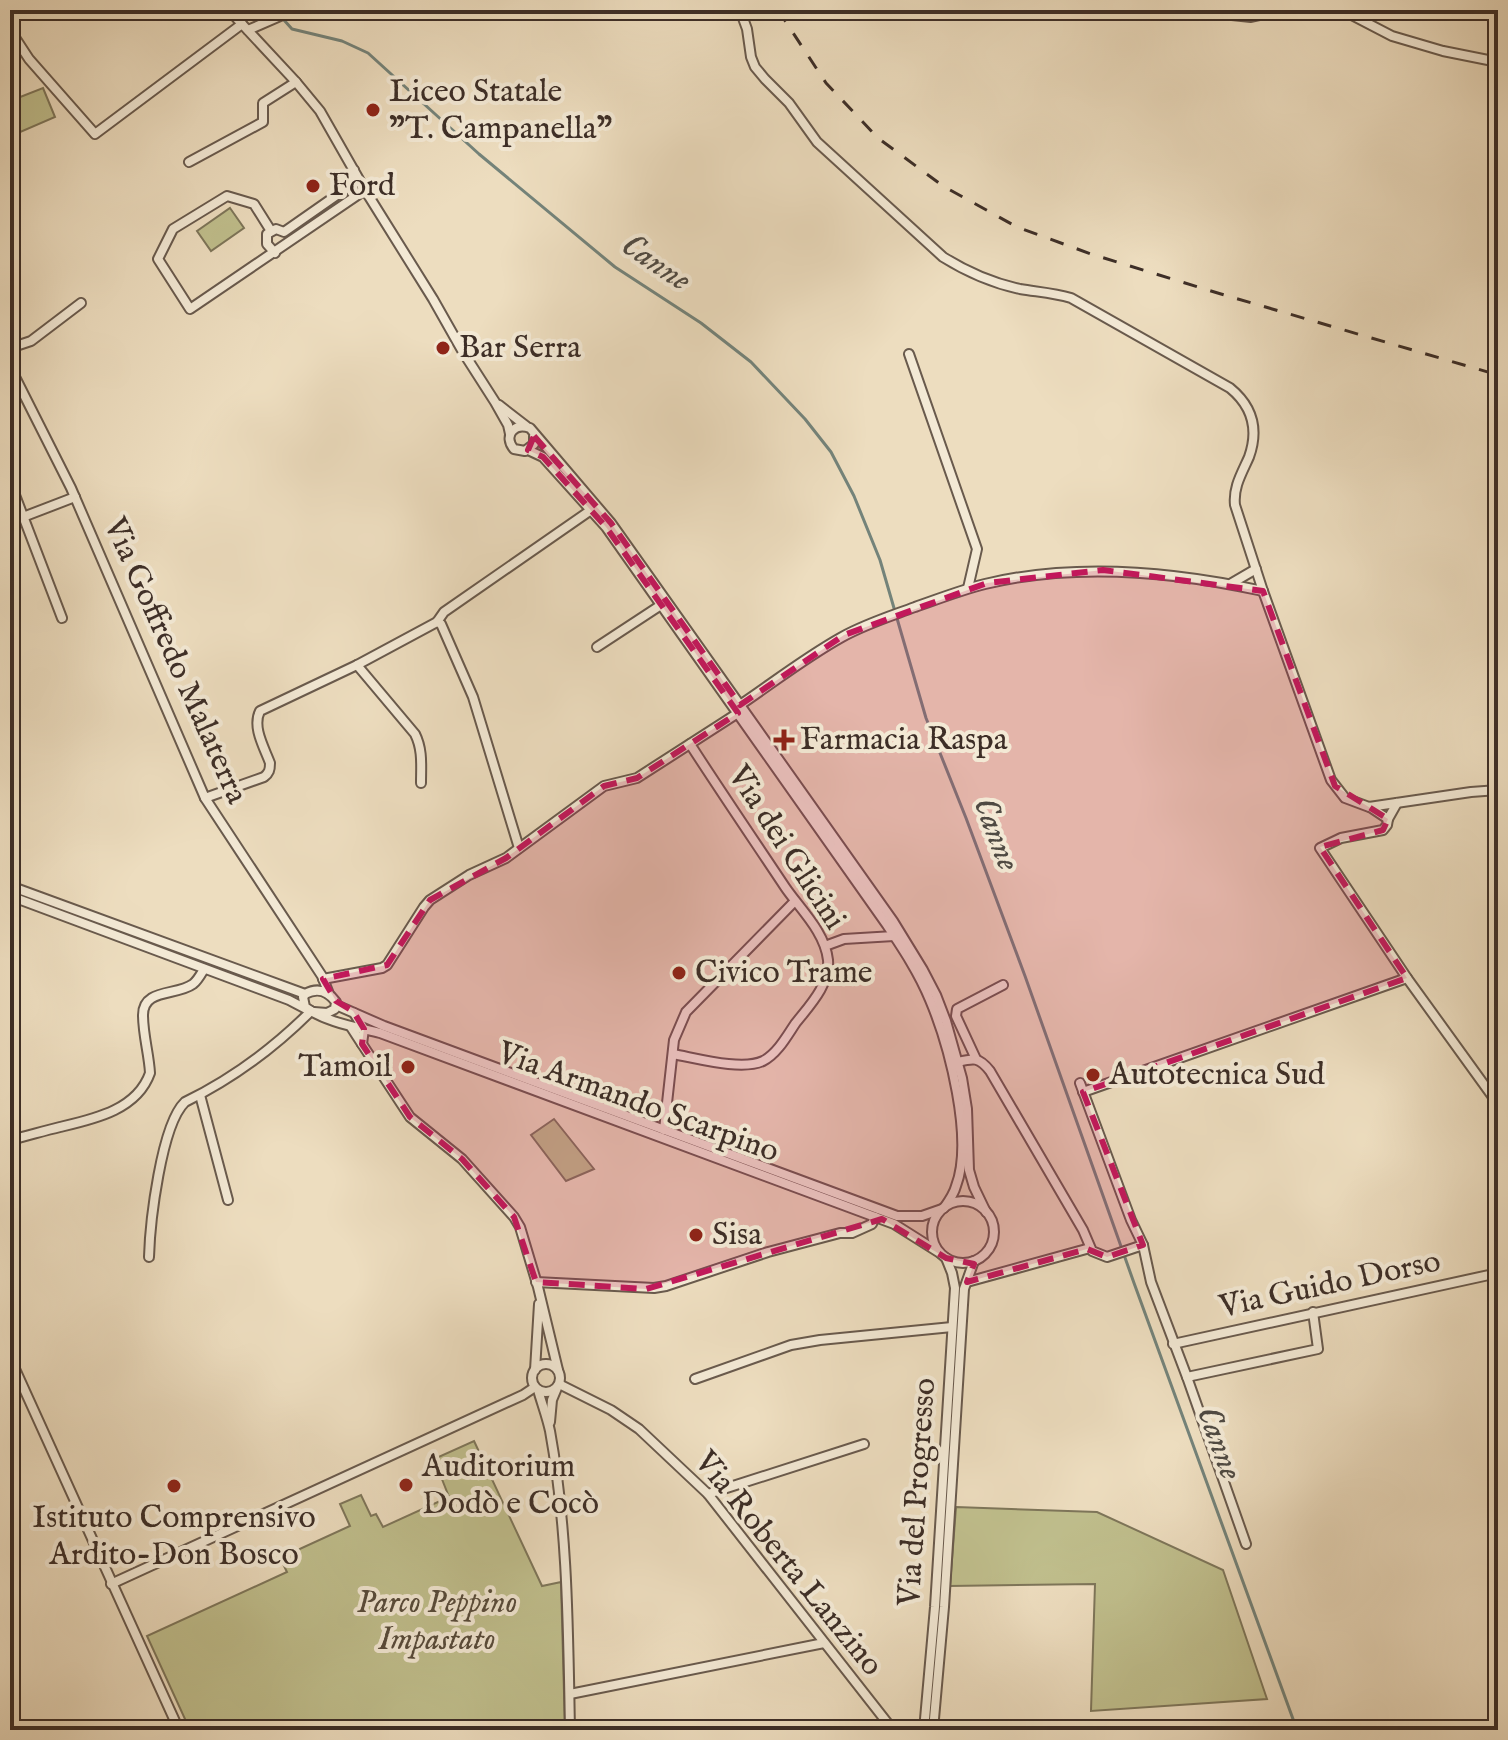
<svg xmlns="http://www.w3.org/2000/svg" width="1508" height="1740" viewBox="0 0 1508 1740" font-family="'IM FELL English',serif">
	<style>
		.green { fill: #c0bf8d; stroke: #7e765a; stroke-width: 2 }
		.lines { fill: none; stroke-linecap: round; stroke-linejoin: round }
		.stream { stroke: #74837a; stroke-width: 3 }
		.minor-casing { stroke: #695a4d; stroke-width: 12 }
		.minor { stroke: #f3e9d5; stroke-width: 8 }
		.rail { stroke: #3d2e27; stroke-width: 3; stroke-dasharray: 14 14; stroke-linecap: butt }
		.marked { fill: #c2185b; fill-opacity: 0.2; stroke: #c2185b; stroke-width: 6; stroke-dasharray: 16 10; stroke-linejoin: round }
		.poi-dot { fill: #8f2418; stroke: #f3e9d5; stroke-width: 3 }
		.labels { text-anchor: middle; dominant-baseline: central; stroke-width: 8; stroke-linejoin: round; paint-order: stroke }
		.poi-label { font-size: 32px; fill: #3d2e27; stroke: #f3e9d5; text-anchor: start }
		.street-label { font-size: 32px; fill: #3d2e27; stroke: #f3e9d5 }
		.park-label { font-size: 32px; font-style: italic; fill: #574b3b; stroke: #f3e9d5 }
		.water-label { font-size: 34px; font-style: italic; fill: #4f4a43; stroke: #f3e9d5 }
	</style>
	<rect width="100%" height="100%" fill="#edddbf"/>
	<filter id="stains"><feTurbulence type="fractalNoise" baseFrequency=".0025" numOctaves="4"/><feColorMatrix values="0 0 0 0 .2 0 0 0 0 .09 0 0 0 0 .02 0 0 0 .5 -.17"/></filter>
	<radialGradient id="worn" r=".72"><stop offset=".6" stop-color="#630" stop-opacity="0"/><stop offset="1" stop-color="#630" stop-opacity=".3"/></radialGradient>
	<!-- green -->
	<g class="green">
		<polygon points="43,88 55,117 11,136 10,101"/>
		<polygon points="230,208 244,228 211,251 197,231"/>
		<polygon points="554,1119 594,1169 566,1181 531,1135"/>
		<polygon points="474,1441 542,1586 561,1582 565,1730 190,1730 147,1636 287,1572 280,1558 350,1526 340,1504 361,1495 371,1516 376,1514 383,1527 449,1497 434,1459"/>
		<polygon points="956,1507 1097,1512 1223,1570 1267,1699 1091,1711 1095,1584 950,1586"/>
	</g>
	<g class="lines">
		<!-- stream -->
		<polyline class="stream" points="275,10 292,29 342,41 368,53 479,154 615,267 701,323 751,362 805,419 831,452 854,496 880,560 926,718 966,818 1025,976 1134,1283 1297,1730"/>
		<defs>
			<g id="minor">
				<polyline points="229,10 296,82 320,111 365,190 433,299 463,352 495,402 508,425 510,434"/>
				<path d="M740 10 747 29 751 57 755 67 765 79 789 103 817 142 943 257C967 272 992 283 1020 289 1038 292 1054 293 1071 298L1230 388C1252 406 1259 429 1249 457 1242 473 1233 487 1235 505L1263 591 1331 780 1345 798 1369 807 1471 792 1498 790"/>
				<polyline points="1184,10 1251,17 1283,10"/>
				<polyline points="1342,10 1392,36 1443,51 1498,62"/>
				<polyline points="10,30 29,59 95,134 242,24"/>
				<polyline points="248,30 294,10"/>
				<polyline points="189,162 263,122 263,103 296,82"/>
				<polyline points="271,231 254,204 227,196 173,229 158,259 190,309 365,190"/>
				<polyline points="275,253 267,244 267,234 276,229 284,232 347,188 354,170"/>
				<polyline points="10,348 31,341 81,303"/>
				<polyline points="909,354 977,549 968,588"/>
				<polyline points="10,367 71,488 205,798 322,976 329,994"/>
				<polyline points="499,405 526,426"/>
				<path d="M534 436V444L525 451 514 449C503 436 514 422 530 428L611 523 893 921 923 970 936 995 946 1021 962 1078 967 1109 969 1170 974 1187 986 1212"/>
				<path d="M528 450 543 457 606 527 887 925C903 949 919 973 930 1000 949 1045 974 1139 956 1186 954 1194 949 1201 944 1208"/>
				<polyline points="10,482 62,618"/>
				<polyline points="23,517 75,497"/>
				<polyline points="1232,583 1256,569"/>
				<polyline points="437,622 441,624 473,697 519,848"/>
				<polyline points="597,647 661,605"/>
				<path d="M357 665 415 734C423 750 421 766 421 783"/>
				<path d="M740 705C774 682 806 657 842 637 865 624 891 616 915 607 938 599 961 590 985 584 1076 562 1172 571 1263 591"/>
				<path d="M205 798 264 777C269 773 270 770 270 763 264 747 252 727 260 711L357 665 437 622 444 612 591 510"/>
				<polyline points="1370,807 1388,819 1397,803"/>
				<polyline points="1388,819 1387,825 1383,830 1341,838 1320,848 1407,978 1498,1104"/>
				<polyline points="10,886 305,994"/>
				<polyline points="10,896 289,1000 308,1010"/>
				<polyline points="825,946 844,939 894,936"/>
				<polyline points="323,979 382,968 387,965 424,907 430,900 469,875 506,858 604,786 637,778 738,713"/>
				<polyline points="336,1005 384,1026 897,1216 922,1216 942,1209"/>
				<path d="M314 1012 327 1013 335 1009 336 1002C328 991 318 987 305 994L303 997 305 1007C325 1022 356 1027 380 1033L894 1224 940 1253"/>
				<polyline points="351,1027 362,1044 364,1029 354,1013"/>
				<polyline points="362,1044 410,1117 462,1159 514,1217 520,1227 538,1287 558,1370"/>
				<path d="M673 1054C696 1058 742 1071 763 1061 777 1054 787 1036 795 1024 809 1006 830 985 828 960 825 932 800 909 785 887 753 839 721 792 690 744"/>
				<polyline points="976,1059 956,1016 957,1009 1003,985"/>
				<path d="M958 1062C974 1058 979 1057 990 1071L1083 1230 1092 1251 1107 1257 1143 1245"/>
				<polyline points="1080,1083 1131,1220 1143,1245 1151,1282 1187,1377 1246,1544"/>
				<polyline points="1083,1092 1407,978"/>
				<polyline points="200,1095 228,1200"/>
				<polyline points="664,1130 674,1040 686,1012 795,901"/>
				<path d="M10 1140C27 1136 43 1131 60 1127 94 1119 137 1110 150 1073 149 1054 143 1035 143 1015 143 988 177 996 193 984 198 980 201 974 204 969"/>
				<circle cx="963" cy="1232" r="31"/>
				<path d="M149 1257C150 1223 161 1125 185 1102 232 1079 274 1048 311 1011"/>
				<polyline points="536,1282 654,1288 666,1286 768,1252 840,1233 852,1233 872,1224 875,1217"/>
				<polyline points="967,1282 1090,1248"/>
				<polyline points="1173,1344 1498,1273"/>
				<polyline points="10,1358 179,1730"/>
				<circle cx="546" cy="1378" r="14"/>
				<polyline points="535,1370 539,1304"/>
				<polyline points="1187,1377 1318,1349 1313,1312"/>
				<polyline points="695,1379 791,1345 820,1340 952,1327"/>
				<polyline points="559,1384 611,1410 639,1429 708,1494 893,1730"/>
				<path d="M538 1390C542 1404 547 1417 550 1431 568 1530 568 1630 570 1730"/>
				<polyline points="550,1422 552,1400 557,1388"/>
				<polyline points="708,1494 864,1444"/>
				<polyline points="111,1584 523,1395 535,1387"/>
				<polyline points="570,1694 824,1643"/>
				<polyline points="924,1730 935,1607 955,1288 952,1273 946,1258"/>
				<polyline points="933,1730 944,1607 964,1289 974,1261"/>
			</g>
		</defs>
		<!-- minor casing -->
		<use href="#minor" class="minor-casing"/>
		<!-- minor -->
		<use href="#minor" class="minor"/>
		<!-- rail -->
		<polyline class="rail" points="778,10 826,83 878,138 943,186 1017,227 1091,254 1221,294 1498,375"/>
	</g>
	<!-- marked area -->
	<path class="marked" d="M534 436 611 523 740 705 844 635 987 583 1103 570 1263 591 1335 786 1388 819 1383 830 1320 847 1407 978 1083 1092 1143 1245 1107 1257 1087 1249 967 1282 974 1264 946 1258 882 1219 646 1289 536 1282 514 1217 462 1159 410 1117 362 1044 364 1029 353 1011 336 1001 323 979 387 965 430 900 506 858 604 786 637 778 738 713 606 527 543 457 528 450Z"/>
	<!-- markers -->
	<g class="poi-dot">
		<circle cx="373" cy="110" r="8"/>
		<circle cx="313" cy="186" r="8"/>
		<circle cx="443" cy="348" r="8"/>
		<path d="M780 728h8v8h8v8h-8v8h-8v-8h-8v-8h8z"/>
		<circle cx="679" cy="973" r="8"/>
		<circle cx="408" cy="1067" r="8"/>
		<circle cx="1093" cy="1075" r="8"/>
		<circle cx="696" cy="1235" r="8"/>
		<circle cx="406" cy="1485" r="8"/>
		<circle cx="174" cy="1486" r="8"/>
	</g>
	<g class="labels">
		<!-- poi labels -->
		<g class="poi-label">
			<text x="389" y="92">Liceo Statale<tspan x="389" dy="37">"T. Campanella"</tspan></text>
			<text x="329" y="186">Ford</text>
			<text x="459" y="348">Bar Serra</text>
			<text x="800" y="740">Farmacia Raspa</text>
			<text x="695" y="973">Civico Trame</text>
			<text x="392" y="1067" text-anchor="end">Tamoil</text>
			<text x="1109" y="1075">Autotecnica Sud</text>
			<text x="712" y="1235">Sisa</text>
			<text x="422" y="1467">Auditorium<tspan x="422" dy="37">Dodò e Cocò</tspan></text>
			<text x="174" y="1518" text-anchor="middle">Istituto Comprensivo<tspan x="174" dy="37">Ardito-Don Bosco</tspan></text>
		</g>
		<!-- street labels -->
		<g class="street-label">
			<text transform="translate(175 661) rotate(66)">Via Goffredo Malaterra</text>
			<text transform="translate(786 848) rotate(57)">Via dei Glicini</text>
			<text transform="translate(638 1103) rotate(20)">Via Armando Scarpino</text>
			<text transform="translate(1330 1285) rotate(-12)">Via Guido Dorso</text>
			<text transform="translate(918 1492) rotate(-86)">Via del Progresso</text>
			<text transform="translate(788 1564) rotate(51)">Via Roberta Lanzino</text>
		</g>
		<!-- park labels -->
		<g class="park-label">
			<text x="437" y="1603">Parco Peppino<tspan x="437" dy="37">Impastato</tspan></text>
		</g>
		<!-- water labels -->
		<g class="water-label">
			<text transform="translate(656 263) rotate(34)">Canne</text>
			<text transform="translate(996 834) rotate(69)">Canne</text>
			<text transform="translate(1219 1443) rotate(70)">Canne</text>
		</g>
	</g>
	<!-- margin -->
	<rect width="1508" height="1740" fill="none" stroke="#edddbf" stroke-width="40"/>
	<rect x="12" y="12" width="1484" height="1716" fill="none" stroke="#3d2e27" stroke-width="4"/>
	<rect x="20" y="20" width="1468" height="1700" fill="none" stroke="#3d2e27" stroke-width="2"/>
	<rect width="100%" height="100%" filter="url(#stains)"/>
	<rect width="100%" height="100%" fill="url(#worn)"/>
</svg>
